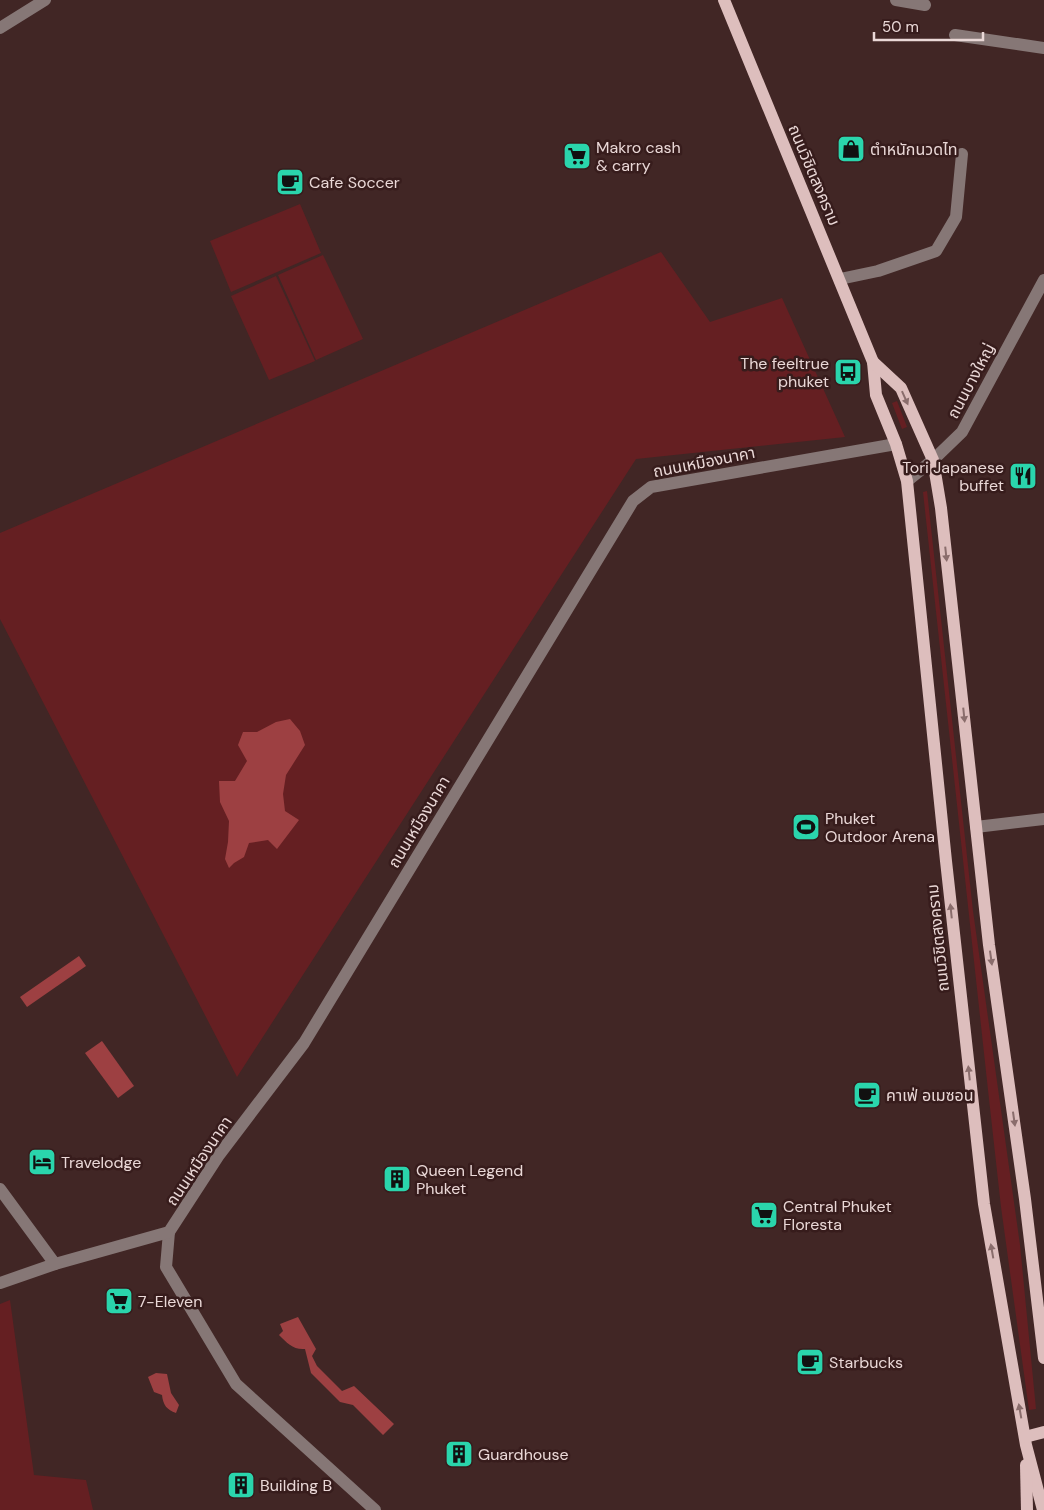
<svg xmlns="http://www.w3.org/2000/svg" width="1044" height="1510" viewBox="0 0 1044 1510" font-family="'DM Sans','Noto Sans Thai',sans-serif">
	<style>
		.green { fill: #651f22 }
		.water { fill: #9d4042 }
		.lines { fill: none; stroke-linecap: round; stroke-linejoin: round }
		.minor { stroke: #867776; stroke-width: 12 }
		.major { stroke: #ddbebd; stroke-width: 12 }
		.oneway { fill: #8a6d6c }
		.labels { text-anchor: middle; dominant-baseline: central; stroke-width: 5; stroke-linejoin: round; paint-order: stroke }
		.poi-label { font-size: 16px; fill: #ead8d7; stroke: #371c1c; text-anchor: start }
		.street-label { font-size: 16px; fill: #ead8d7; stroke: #371c1c }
	</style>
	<rect width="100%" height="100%" fill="#412625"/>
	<!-- green -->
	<g class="green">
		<polygon points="300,204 321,253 231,292 210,241"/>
		<polygon points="661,252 710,322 782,298 845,437 636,459 237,1077 0,619 0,533"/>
		<polygon points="323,255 363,339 316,360 278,275"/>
		<polygon points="276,276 315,361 269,380 231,296"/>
		<polygon points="897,401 907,427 902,429 892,403"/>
		<polygon points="927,491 973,911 1020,1245 1036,1409 1029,1410 1001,1207 989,1099 923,492"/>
		<polygon points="10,1300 34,1475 86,1480 93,1510 0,1510 0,1304"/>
	</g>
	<!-- water -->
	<g class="water">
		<polygon points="290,719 300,731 305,745 286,775 283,794 285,811 299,820 277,849 268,840 249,843 244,857 234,863 229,868 225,859 228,842 229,821 220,802 219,781 235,781 247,761 238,745 243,732 257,732 276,722"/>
		<polygon points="79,956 86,966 27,1007 20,997"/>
		<polygon points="102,1041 134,1086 118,1098 85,1053"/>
		<path d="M298 1317 316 1349 312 1356 317 1366 342 1391 354 1386 394 1424 383 1435 353 1405 340 1402 311 1373 305 1349C293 1350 287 1343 279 1335L283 1331 280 1324Z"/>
		<path d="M156 1373 167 1374 171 1393 179 1405 176 1413C167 1410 163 1405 162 1395L154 1392 148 1377Z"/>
	</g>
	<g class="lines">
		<!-- minor -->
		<g class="minor">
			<polyline points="896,0 925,5"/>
			<polyline points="0,28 45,0"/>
			<polyline points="955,35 1044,48"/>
			<polyline points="840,279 878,271 936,251 956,217 962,154"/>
			<polyline points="907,481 933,460 962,432 1044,280"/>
			<polyline points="976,827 1044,819"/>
			<polyline points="0,1189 55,1264"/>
			<polyline points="169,1232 166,1267 236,1384 375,1510"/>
			<polyline points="0,1283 55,1264 169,1232 219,1155 304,1043 633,501 651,487 896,444"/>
		</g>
		<!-- major -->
		<g class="major">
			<polyline points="724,0 873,362 876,395 896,444 907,481 946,861 984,1204 1026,1445 1043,1510"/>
			<polyline points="873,362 901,388 933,460 941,508 989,945 1025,1199 1044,1358"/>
			<polyline points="1025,1437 1044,1432"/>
			<polyline points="1026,1465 1027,1510"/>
		</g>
	</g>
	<!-- one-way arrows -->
	<defs><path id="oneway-solid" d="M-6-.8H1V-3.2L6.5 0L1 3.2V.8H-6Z" transform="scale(1.25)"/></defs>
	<g class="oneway">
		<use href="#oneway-solid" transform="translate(905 398) rotate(66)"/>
		<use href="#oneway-solid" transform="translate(946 554) rotate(84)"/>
		<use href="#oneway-solid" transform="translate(964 715) rotate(84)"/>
		<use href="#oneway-solid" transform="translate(951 911) rotate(-96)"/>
		<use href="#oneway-solid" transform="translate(991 958) rotate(82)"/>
		<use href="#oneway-solid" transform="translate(969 1073) rotate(-96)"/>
		<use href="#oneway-solid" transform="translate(1014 1119) rotate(82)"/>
		<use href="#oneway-solid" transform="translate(992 1251) rotate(-100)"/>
		<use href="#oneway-solid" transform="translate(1020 1411) rotate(-100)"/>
	</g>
	<!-- icons -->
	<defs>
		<symbol id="shop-square" viewBox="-11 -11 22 22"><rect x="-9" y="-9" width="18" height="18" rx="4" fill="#2ad5ac" stroke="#371c1c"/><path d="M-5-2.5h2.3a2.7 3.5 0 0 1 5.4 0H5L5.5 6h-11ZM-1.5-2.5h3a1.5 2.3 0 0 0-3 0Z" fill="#111"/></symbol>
		<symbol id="supermarket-square" viewBox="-11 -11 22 22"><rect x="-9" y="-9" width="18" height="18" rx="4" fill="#2ad5ac" stroke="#371c1c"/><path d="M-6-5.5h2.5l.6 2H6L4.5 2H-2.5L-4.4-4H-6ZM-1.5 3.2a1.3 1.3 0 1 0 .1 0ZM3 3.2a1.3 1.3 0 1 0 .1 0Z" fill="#111"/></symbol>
		<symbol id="cafe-square" viewBox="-11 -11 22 22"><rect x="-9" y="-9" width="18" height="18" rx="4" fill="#2ad5ac" stroke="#371c1c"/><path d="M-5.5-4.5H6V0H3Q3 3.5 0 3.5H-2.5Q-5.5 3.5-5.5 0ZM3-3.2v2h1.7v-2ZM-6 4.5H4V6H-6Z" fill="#111"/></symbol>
		<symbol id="bus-square" viewBox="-11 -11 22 22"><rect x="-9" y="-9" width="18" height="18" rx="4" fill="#2ad5ac" stroke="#371c1c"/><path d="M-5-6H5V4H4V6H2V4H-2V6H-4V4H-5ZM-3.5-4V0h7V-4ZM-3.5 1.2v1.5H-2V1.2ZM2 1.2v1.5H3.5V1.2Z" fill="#111"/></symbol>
		<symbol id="restaurant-square" viewBox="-11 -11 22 22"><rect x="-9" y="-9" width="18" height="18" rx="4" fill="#2ad5ac" stroke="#371c1c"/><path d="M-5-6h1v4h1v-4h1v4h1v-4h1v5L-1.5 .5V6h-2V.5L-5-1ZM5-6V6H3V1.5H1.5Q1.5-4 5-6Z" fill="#111"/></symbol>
		<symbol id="stadium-square" viewBox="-11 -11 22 22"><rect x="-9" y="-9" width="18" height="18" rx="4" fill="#2ad5ac" stroke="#371c1c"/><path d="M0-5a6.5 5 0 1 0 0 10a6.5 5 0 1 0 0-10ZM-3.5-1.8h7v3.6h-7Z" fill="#111"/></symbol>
		<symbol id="hotel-square" viewBox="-11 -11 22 22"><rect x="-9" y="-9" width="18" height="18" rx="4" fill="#2ad5ac" stroke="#371c1c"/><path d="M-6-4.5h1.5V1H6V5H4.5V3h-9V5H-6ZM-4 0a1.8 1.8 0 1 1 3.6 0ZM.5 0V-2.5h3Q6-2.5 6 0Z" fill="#111"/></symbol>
		<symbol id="building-square" viewBox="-11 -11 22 22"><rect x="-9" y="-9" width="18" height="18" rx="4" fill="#2ad5ac" stroke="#371c1c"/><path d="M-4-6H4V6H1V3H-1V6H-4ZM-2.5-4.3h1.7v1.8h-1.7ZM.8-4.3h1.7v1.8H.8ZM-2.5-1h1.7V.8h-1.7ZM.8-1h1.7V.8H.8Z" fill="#111"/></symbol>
	</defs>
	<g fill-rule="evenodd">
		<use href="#shop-square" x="835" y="133" width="32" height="32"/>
		<use href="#supermarket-square" x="561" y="140" width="32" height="32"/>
		<use href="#cafe-square" x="274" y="166" width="32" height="32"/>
		<use href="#bus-square" x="832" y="356" width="32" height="32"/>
		<use href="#restaurant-square" x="1007" y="460" width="32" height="32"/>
		<use href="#stadium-square" x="790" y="811" width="32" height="32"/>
		<use href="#cafe-square" x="851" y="1079" width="32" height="32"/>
		<use href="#hotel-square" x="26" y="1146" width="32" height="32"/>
		<use href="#building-square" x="381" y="1163" width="32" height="32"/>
		<use href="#supermarket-square" x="748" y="1199" width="32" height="32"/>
		<use href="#supermarket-square" x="103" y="1285" width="32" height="32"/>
		<use href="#cafe-square" x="794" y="1346" width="32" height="32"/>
		<use href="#building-square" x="443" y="1438" width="32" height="32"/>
		<use href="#building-square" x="225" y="1469" width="32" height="32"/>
	</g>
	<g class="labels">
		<!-- poi labels -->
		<g class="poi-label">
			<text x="596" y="147">Makro cash<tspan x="596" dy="18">&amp; carry</tspan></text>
			<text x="870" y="149">ตำหนักนวดไท</text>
			<text x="309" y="182">Cafe Soccer</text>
			<text x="829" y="363" text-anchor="end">The feeltrue<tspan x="829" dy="18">phuket</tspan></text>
			<text x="1004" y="467" text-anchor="end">Tori Japanese<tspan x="1004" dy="18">buffet</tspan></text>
			<text x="825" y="818">Phuket<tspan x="825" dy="18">Outdoor Arena</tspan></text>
			<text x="886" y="1095">คาเฟ่ อเมซอน</text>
			<text x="61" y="1162">Travelodge</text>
			<text x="416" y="1170">Queen Legend<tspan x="416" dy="18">Phuket</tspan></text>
			<text x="783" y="1206">Central Phuket<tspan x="783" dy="18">Floresta</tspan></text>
			<text x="138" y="1301">7-Eleven</text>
			<text x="829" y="1362">Starbucks</text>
			<text x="478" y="1454">Guardhouse</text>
			<text x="260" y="1485">Building B</text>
		</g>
		<!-- street labels -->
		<g class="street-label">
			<text transform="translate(814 175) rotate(67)">ถนนวิชิตสงคราม</text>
			<text transform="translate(971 381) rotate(-62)">ถนนบางใหญ่</text>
			<text transform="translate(704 462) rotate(-11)">ถนนเหมืองนาคา</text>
			<text transform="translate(419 822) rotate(-59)">ถนนเหมืองนาคา</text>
			<text transform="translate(938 938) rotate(-96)">ถนนวิชิตสงคราม</text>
			<text transform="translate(199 1161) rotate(-56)">ถนนเหมืองนาคา</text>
		</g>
	</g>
	<!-- scale -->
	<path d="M874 32v8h109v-8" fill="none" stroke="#ead8d7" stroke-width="2.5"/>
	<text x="882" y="32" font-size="15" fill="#ead8d7" stroke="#371c1c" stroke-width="4" paint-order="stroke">50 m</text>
</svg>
